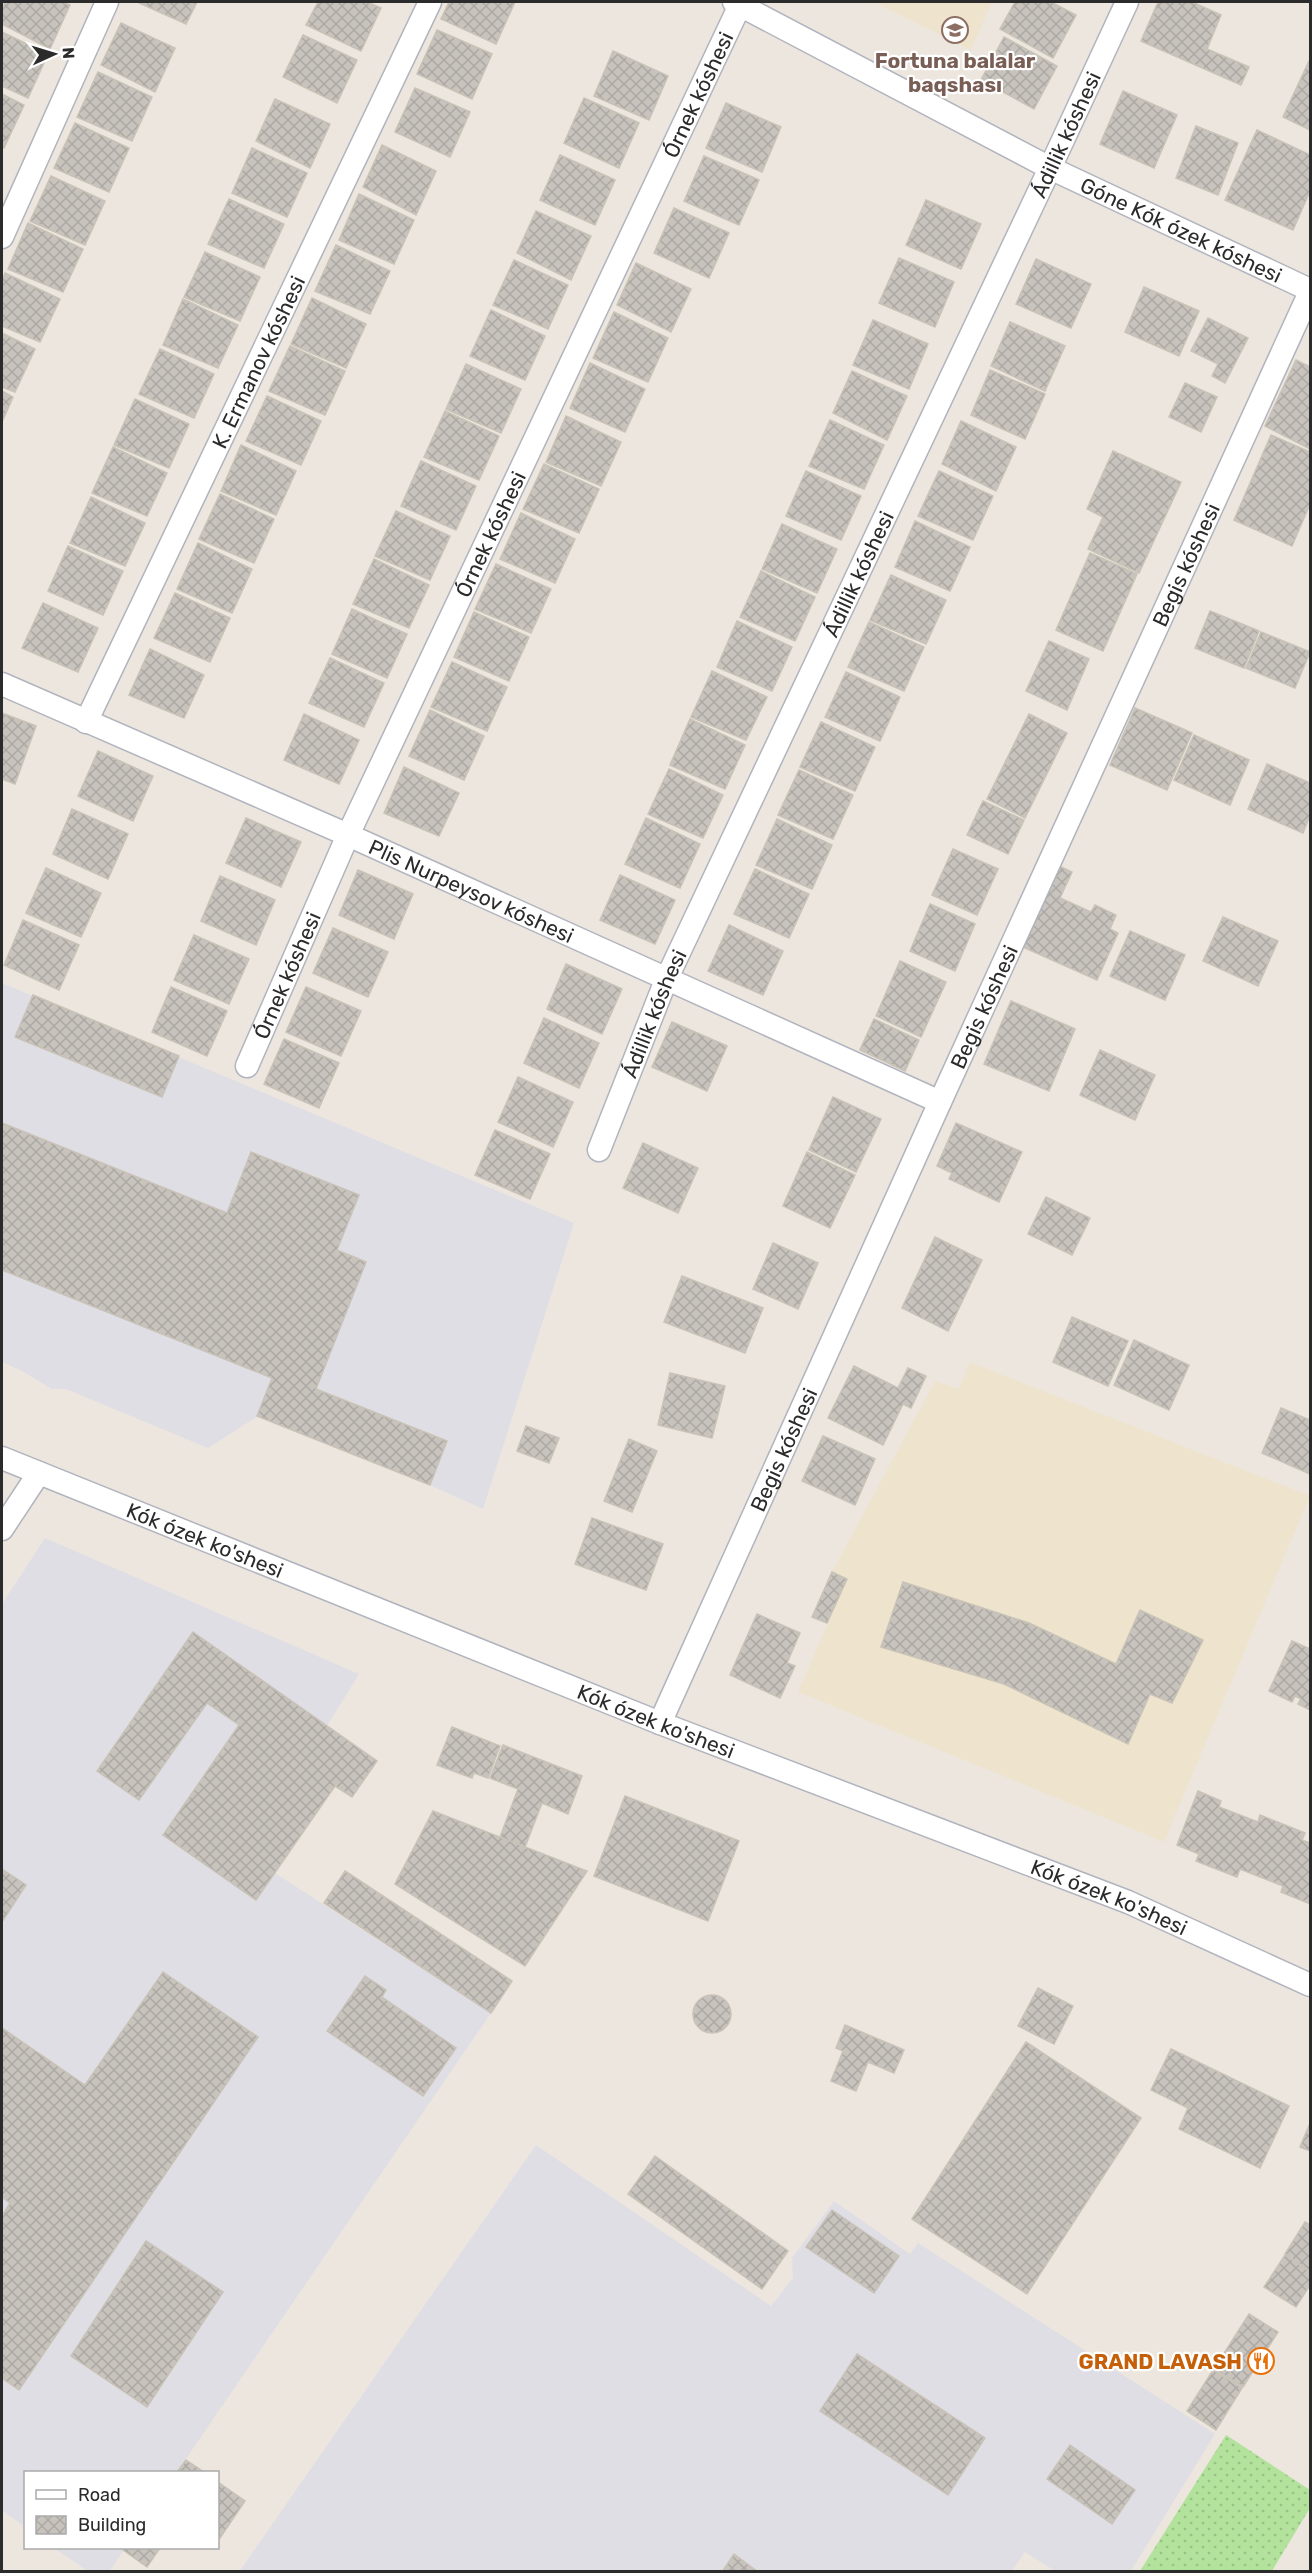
<svg xmlns="http://www.w3.org/2000/svg" width="1312" height="2573" viewBox="0 0 1312 2573" font-family="Rubik,sans-serif">
	<style>
		.industrial { fill: #e0dee5 }
		.education { fill: #eee4cd }
		.grass { fill: url(#grass-dots) }
		.building { fill: url(#building-cross-hatch); stroke: #c8c2b7; stroke-width: 1.5 }
		.lines { fill: none; stroke-linecap: round; stroke-linejoin: round }
		.minor-casing { stroke: #b1b4be; stroke-width: 25 }
		.minor { stroke: #fff; stroke-width: 22 }
		.labels { text-anchor: middle; dominant-baseline: central; stroke-width: 4.5; stroke-linejoin: round; paint-order: stroke }
		.education-label { font-size: 21px; font-weight: bold; fill: #785e54; stroke: #fff }
		.street-label { font-size: 21px; fill: #2b2b2b; stroke: #fff }
		.food-label { font-size: 21px; font-weight: bold; fill: #c56008; stroke: #fff; text-anchor: end }
	</style>
	<defs>
		<pattern id="grass-dots" width="8" height="8" patternUnits="userSpaceOnUse" patternTransform="scale(1.5)"><rect width="8" height="8" fill="#b2e29b"/><path d="M2 2h.1M6 6h.1" fill="none" stroke="#99c286" stroke-width="1.8" stroke-linecap="round"/></pattern>
		<pattern id="building-cross-hatch" width="8" height="8" patternUnits="userSpaceOnUse" patternTransform="scale(1.5)"><rect width="8" height="8" fill="#c8c3bd"/><path d="M0 0l8 8M0 8l8-8" fill="none" stroke="#aca8a3"/></pattern>
	</defs>
	<rect width="100%" height="100%" fill="#ede6de"/>
	<!-- industrial -->
	<g class="industrial">
		<polygon points="2,983 574,1223 483,1509 430,1485 258,1416 208,1448 66,1389 52,1389 22,1371 2,1362"/>
		<polygon points="45,1538 359,1674 327,1726 377,1761 352,1797 335,1786 275,1873 491,2013 177,2472 26,2472 25,2527 2,2510 2,1604"/>
		<polygon points="536,2145 771,2306 793,2278 792,2258 834,2201 910,2254 918,2243 1215,2434 1131,2571 1055,2571 1025,2552 1011,2572 239,2572"/>
		<polygon points="54,2548 125,2548 109,2572 88,2571"/>
	</g>
	<!-- education -->
	<g class="education">
		<polygon points="874,2 992,2 971,50"/>
		<polygon points="970,1362 1310,1496 1164,1842 798,1692 847,1579 832,1572 935,1381 959,1389"/>
	</g>
	<!-- grass -->
	<polygon class="grass" points="1226,2435 1310,2490 1310,2508 1272,2571 1140,2571"/>
	<!-- building -->
	<g class="building">
		<polygon points="5,2 62,2 70,5 50,49 2,24 2,10"/>
		<polygon points="137,2 197,2 186,24"/>
		<polygon points="318,2 367,2 381,8 361,51 306,25"/>
		<polygon points="449,2 515,2 496,44 441,19"/>
		<polygon points="1015,2 1051,2 1076,15 1053,58 1000,29"/>
		<polygon points="1158,2 1192,2 1221,15 1207,49 1249,67 1241,85 1141,41"/>
		<polygon points="121,23 175,48 155,92 101,65"/>
		<polygon points="437,30 492,54 472,99 417,74"/>
		<polygon points="2,32 48,54 28,98 2,86"/>
		<polygon points="303,35 357,60 337,103 283,77"/>
		<polygon points="1004,37 1057,66 1034,109 981,80"/>
		<polygon points="613,51 668,76 649,120 594,96"/>
		<polygon points="1309,61 1310,62 1310,130 1283,117"/>
		<polygon points="98,72 152,97 132,141 77,117"/>
		<polygon points="415,88 470,112 450,157 395,132"/>
		<polygon points="1123,91 1177,115 1154,168 1100,144"/>
		<polygon points="2,94 24,105 4,148 2,147"/>
		<polygon points="584,98 639,123 619,168 564,143"/>
		<polygon points="275,99 330,124 310,168 256,141"/>
		<polygon points="726,103 781,127 762,172 706,148"/>
		<polygon points="75,123 129,148 109,192 54,168"/>
		<polygon points="1196,126 1238,143 1218,195 1176,178"/>
		<polygon points="1257,130 1310,155 1310,191 1293,230 1225,200"/>
		<polygon points="382,145 436,171 416,215 363,187"/>
		<polygon points="252,148 307,173 287,217 232,193"/>
		<polygon points="560,155 615,180 595,225 540,200"/>
		<polygon points="704,156 759,180 739,225 684,201"/>
		<polygon points="51,176 105,201 85,245 30,221"/>
		<polygon points="359,194 414,220 394,264 339,240"/>
		<polygon points="229,199 284,224 264,268 208,244"/>
		<polygon points="926,200 981,224 961,269 906,245"/>
		<polygon points="674,208 729,233 709,278 654,253"/>
		<polygon points="536,211 591,236 571,280 517,253"/>
		<polygon points="28,223 83,249 63,292 8,269"/>
		<polygon points="336,245 390,271 370,314 315,291"/>
		<polygon points="205,252 260,277 240,321 184,297"/>
		<polygon points="899,258 954,282 935,327 879,303"/>
		<polygon points="1036,259 1091,284 1071,328 1016,304"/>
		<polygon points="514,260 568,285 548,329 493,305"/>
		<polygon points="636,263 691,289 671,332 617,305"/>
		<polygon points="5,273 60,299 40,342 2,326 2,281"/>
		<polygon points="1144,287 1199,311 1179,356 1125,332"/>
		<polygon points="312,298 366,324 346,368 291,344"/>
		<polygon points="183,299 238,325 218,368 163,345"/>
		<polygon points="491,310 545,336 525,380 470,356"/>
		<polygon points="614,312 668,338 648,382 593,358"/>
		<polygon points="1208,318 1248,338 1225,383 1212,376 1218,364 1191,351"/>
		<polygon points="873,320 928,344 909,389 853,365"/>
		<polygon points="1010,322 1065,346 1045,391 991,366"/>
		<polygon points="2,333 35,349 15,392 2,387"/>
		<polygon points="290,346 345,371 325,415 269,391"/>
		<polygon points="160,349 214,374 194,418 139,394"/>
		<polygon points="1296,360 1310,367 1310,449 1265,426"/>
		<polygon points="590,363 645,389 625,432 570,408"/>
		<polygon points="466,364 521,389 501,433 446,409"/>
		<polygon points="990,370 1045,394 1025,439 971,415"/>
		<polygon points="852,371 907,396 887,440 833,413"/>
		<polygon points="1185,383 1217,397 1201,432 1169,417"/>
		<polygon points="2,391 13,397 2,422"/>
		<polygon points="267,396 321,421 301,465 246,441"/>
		<polygon points="135,399 189,424 169,468 114,445"/>
		<polygon points="445,411 499,436 479,480 424,457"/>
		<polygon points="566,416 621,442 601,486 546,462"/>
		<polygon points="830,420 884,445 864,489 809,466"/>
		<polygon points="961,421 1016,447 996,491 942,464"/>
		<polygon points="1271,435 1310,452 1310,504 1292,546 1234,520"/>
		<polygon points="241,445 296,471 276,515 221,491"/>
		<polygon points="113,447 167,473 147,516 92,493"/>
		<polygon points="1113,451 1181,482 1139,573 1088,549 1103,517 1087,509"/>
		<polygon points="421,461 476,486 456,530 401,506"/>
		<polygon points="544,464 599,489 579,533 523,509"/>
		<polygon points="806,471 861,496 841,540 786,516"/>
		<polygon points="939,471 993,496 973,540 918,516"/>
		<polygon points="220,494 274,519 254,563 199,539"/>
		<polygon points="91,497 145,523 125,566 70,543"/>
		<polygon points="396,511 450,536 430,580 375,556"/>
		<polygon points="521,513 575,539 555,583 500,559"/>
		<polygon points="915,521 970,547 950,591 895,567"/>
		<polygon points="782,524 837,549 817,593 762,569"/>
		<polygon points="198,543 252,569 232,613 177,589"/>
		<polygon points="68,546 123,571 103,615 48,591"/>
		<polygon points="1090,553 1137,574 1103,651 1056,630"/>
		<polygon points="374,559 429,585 409,628 353,604"/>
		<polygon points="496,564 551,589 531,633 475,609"/>
		<polygon points="761,571 815,597 795,641 740,617"/>
		<polygon points="891,575 946,600 926,644 870,620"/>
		<polygon points="175,593 230,618 210,662 154,638"/>
		<polygon points="43,603 98,628 78,672 22,648"/>
		<polygon points="352,609 407,634 387,678 332,654"/>
		<polygon points="1210,611 1259,631 1244,668 1195,648"/>
		<polygon points="474,612 529,637 509,681 454,657"/>
		<polygon points="737,621 792,647 772,691 717,667"/>
		<polygon points="869,622 924,647 904,691 848,667"/>
		<polygon points="1261,632 1310,652 1295,688 1246,668"/>
		<polygon points="1049,641 1089,659 1067,710 1026,691"/>
		<polygon points="150,649 204,675 184,718 129,695"/>
		<polygon points="330,658 384,683 364,727 309,703"/>
		<polygon points="452,662 507,687 487,731 431,707"/>
		<polygon points="712,671 767,697 746,740 691,717"/>
		<polygon points="846,672 900,697 880,741 825,717"/>
		<polygon points="1135,708 1192,733 1167,790 1110,765"/>
		<polygon points="430,710 484,736 464,780 409,756"/>
		<polygon points="2,713 36,726 15,784 2,779"/>
		<polygon points="304,714 359,740 339,784 284,760"/>
		<polygon points="1029,714 1067,733 1025,818 987,799"/>
		<polygon points="690,719 745,745 725,789 670,765"/>
		<polygon points="821,722 875,747 855,791 800,767"/>
		<polygon points="1194,735 1249,760 1230,805 1174,780"/>
		<polygon points="98,751 153,776 133,821 78,796"/>
		<polygon points="1267,764 1310,783 1310,815 1303,833 1248,809"/>
		<polygon points="404,767 459,793 439,836 384,813"/>
		<polygon points="669,769 723,795 703,838 648,814"/>
		<polygon points="799,770 853,795 833,839 778,815"/>
		<polygon points="983,801 1024,820 1008,854 967,835"/>
		<polygon points="72,809 128,834 108,879 53,854"/>
		<polygon points="246,818 301,842 281,887 226,863"/>
		<polygon points="646,818 700,844 680,888 625,864"/>
		<polygon points="777,819 832,845 812,889 756,865"/>
		<polygon points="953,849 998,869 977,915 932,895"/>
		<polygon points="1059,866 1072,872 1060,898 1091,912 1095,905 1116,915 1110,929 1118,933 1097,980 1023,947"/>
		<polygon points="46,868 101,893 81,937 26,913"/>
		<polygon points="755,869 809,894 789,938 734,914"/>
		<polygon points="358,870 413,894 394,939 339,915"/>
		<polygon points="620,875 675,900 655,944 600,920"/>
		<polygon points="220,876 275,900 256,945 201,921"/>
		<polygon points="930,904 975,924 955,971 910,951"/>
		<polygon points="1223,917 1278,941 1258,986 1203,961"/>
		<polygon points="23,920 79,945 59,990 4,965"/>
		<polygon points="729,925 783,951 763,995 708,971"/>
		<polygon points="333,928 388,952 368,997 313,973"/>
		<polygon points="1130,931 1185,955 1165,1000 1110,976"/>
		<polygon points="194,935 249,959 229,1004 174,980"/>
		<polygon points="900,961 946,982 921,1037 876,1016"/>
		<polygon points="566,964 622,989 602,1034 547,1009"/>
		<polygon points="171,987 227,1011 207,1056 152,1032"/>
		<polygon points="306,987 361,1011 341,1056 286,1032"/>
		<polygon points="33,995 179,1056 162,1097 15,1037"/>
		<polygon points="1011,1001 1075,1029 1049,1091 984,1064"/>
		<polygon points="544,1018 599,1043 579,1088 524,1063"/>
		<polygon points="874,1019 919,1040 905,1071 860,1050"/>
		<polygon points="672,1022 727,1046 707,1091 652,1067"/>
		<polygon points="284,1039 339,1063 319,1108 264,1084"/>
		<polygon points="1100,1050 1155,1075 1135,1120 1080,1095"/>
		<polygon points="518,1077 573,1102 553,1147 498,1122"/>
		<polygon points="833,1097 881,1119 856,1172 809,1150"/>
		<polygon points="2,1123 227,1213 251,1152 359,1195 337,1250 366,1262 316,1389 447,1441 430,1485 257,1416 272,1378 2,1270"/>
		<polygon points="956,1123 1022,1152 999,1202 949,1179 952,1173 937,1166"/>
		<polygon points="495,1130 550,1154 530,1199 475,1175"/>
		<polygon points="643,1143 698,1168 678,1213 623,1188"/>
		<polygon points="807,1152 855,1175 830,1228 783,1206"/>
		<polygon points="1046,1197 1090,1218 1072,1255 1028,1234"/>
		<polygon points="935,1237 982,1260 948,1331 902,1308"/>
		<polygon points="773,1243 818,1263 798,1309 753,1289"/>
		<polygon points="682,1276 763,1308 745,1353 664,1322"/>
		<polygon points="1072,1317 1128,1341 1108,1386 1053,1362"/>
		<polygon points="1134,1340 1189,1365 1169,1410 1114,1385"/>
		<polygon points="854,1366 898,1388 908,1368 926,1376 911,1408 903,1404 883,1445 828,1418"/>
		<polygon points="670,1373 725,1386 712,1438 658,1425"/>
		<polygon points="1281,1408 1310,1420 1310,1474 1262,1453"/>
		<polygon points="526,1426 559,1438 549,1463 517,1451"/>
		<polygon points="823,1436 875,1459 855,1505 802,1481"/>
		<polygon points="629,1439 657,1451 632,1512 604,1501"/>
		<polygon points="592,1518 663,1544 646,1590 575,1564"/>
		<polygon points="832,1572 847,1579 827,1623 812,1617"/>
		<polygon points="903,1582 1029,1623 1116,1664 1140,1610 1203,1640 1172,1703 1150,1694 1128,1744 1004,1684 881,1647"/>
		<polygon points="757,1614 800,1633 787,1663 795,1666 780,1698 730,1675"/>
		<polygon points="193,1632 377,1761 352,1797 335,1786 256,1900 163,1835 239,1725 207,1703 139,1800 97,1771"/>
		<polygon points="1292,1641 1310,1649 1310,1710 1298,1704 1301,1699 1295,1696 1292,1702 1269,1691"/>
		<polygon points="452,1727 500,1746 488,1778 474,1773 472,1778 437,1765"/>
		<polygon points="503,1745 582,1776 568,1814 542,1803 525,1847 500,1837 518,1789 490,1778"/>
		<polygon points="1198,1791 1221,1801 1219,1807 1258,1822 1260,1815 1305,1833 1302,1840 1310,1843 1310,1904 1281,1892 1283,1886 1240,1869 1237,1877 1196,1861 1199,1854 1177,1845"/>
		<polygon points="625,1796 739,1841 708,1921 594,1876"/>
		<polygon points="433,1811 587,1871 525,1966 395,1884"/>
		<polygon points="2,1869 26,1885 2,1922"/>
		<polygon points="345,1871 512,1981 491,2013 324,1903"/>
		<polygon points="163,1972 258,2037 19,2390 2,2378 2,2216 10,2203 2,2197 2,2028 85,2085"/>
		<polygon points="365,1976 386,1990 382,1997 456,2048 423,2096 327,2031"/>
		<polygon points="1038,1988 1073,2006 1054,2044 1018,2026"/>
		<circle cx="712" cy="2014" r="19"/>
		<polygon points="845,2025 904,2050 894,2073 868,2062 856,2091 831,2081 843,2051 836,2048"/>
		<polygon points="1026,2042 1141,2118 1027,2294 912,2219"/>
		<polygon points="1171,2049 1289,2106 1260,2168 1179,2129 1188,2108 1151,2090"/>
		<polygon points="1310,2123 1310,2151 1300,2147"/>
		<polygon points="655,2156 788,2251 762,2289 628,2194"/>
		<polygon points="832,2210 899,2256 874,2293 806,2247"/>
		<polygon points="1305,2222 1310,2225 1310,2271 1285,2254"/>
		<polygon points="146,2241 223,2292 147,2407 71,2356"/>
		<polygon points="1285,2255 1310,2272 1310,2285 1296,2307 1264,2287"/>
		<polygon points="1249,2314 1278,2332 1243,2387 1214,2369"/>
		<polygon points="857,2354 985,2438 948,2495 820,2411"/>
		<polygon points="1213,2370 1242,2388 1216,2430 1187,2411"/>
		<polygon points="1070,2445 1135,2490 1112,2524 1047,2479"/>
		<polygon points="186,2460 204,2472 177,2472"/>
		<polygon points="218,2482 245,2501 220,2538 218,2536"/>
		<polygon points="125,2548 160,2548 147,2567 123,2550"/>
		<polygon points="734,2554 758,2572 722,2572"/>
	</g>
	<g class="lines">
		<defs>
			<g id="minor">
				<path id="s1" d="M734 2 1050 168 1310 290"/>
				<polyline points="2,237 107,2"/>
				<path id="s2" d="M2 684 348 835 940 1102"/>
				<path id="s3" d="M86 722 430 2"/>
				<path id="s4" d="M247 1066 348 835 740 5"/>
				<path id="s5" d="M599 1150 666 980 1050 168 1127 2"/>
				<path id="s6" d="M2 1458 660 1723 1128 1902 1310 1985"/>
				<polyline points="2,1529 39,1473"/>
				<path id="s7" d="M660 1723 940 1102 1310 292"/>
			</g>
		</defs>
		<!-- minor casing -->
		<use href="#minor" class="minor-casing"/>
		<!-- minor -->
		<use href="#minor" class="minor"/>
	</g>
	<!-- icons -->
	<defs>
		<symbol id="school-ring" viewBox="-11 -11 22 22"><circle r="9.5" fill="#fff" stroke="#8d6e63" stroke-width="1.5"/><path d="M0-5L7-2L0 1L-7-2ZM-4 1L0 2.5L4 1V4Q0 6-4 4Z" fill="#8d6e63"/></symbol>
		<symbol id="restaurant-ring" viewBox="-11 -11 22 22"><circle r="9.5" fill="#fff" stroke="#e8710a" stroke-width="1.5"/><path d="M-5-6h1v4h1v-4h1v4h1v-4h1v5L-1.5 .5V6h-2V.5L-5-1ZM5-6V6H3V1.5H1.5Q1.5-4 5-6Z" fill="#e8710a"/></symbol>
	</defs>
	<g fill-rule="evenodd">
		<use href="#school-ring" x="940" y="15" width="30" height="30"/>
		<use href="#restaurant-ring" x="1246" y="2346" width="30" height="30"/>
	</g>
	<g class="labels">
		<!-- education labels -->
		<g class="education-label">
			<text x="955" y="60">Fortuna balalar<tspan x="955" dy="24">baqshası</tspan></text>
		</g>
		<!-- street labels -->
		<g class="street-label">
			<text stroke="none"><textPath href="#s4" startOffset="1071">Órnek kóshesi</textPath></text>
			<text stroke="none"><textPath href="#s5" startOffset="1118">Ádillik kóshesi</textPath></text>
			<text stroke="none"><textPath href="#s1" startOffset="502">Góne Kók ózek kóshesi</textPath></text>
			<text stroke="none"><textPath href="#s3" startOffset="399">K. Ermanov kóshesi</textPath></text>
			<text stroke="none"><textPath href="#s4" startOffset="585">Órnek kóshesi</textPath></text>
			<text stroke="none"><textPath href="#s7" startOffset="1272">Begis kóshesi</textPath></text>
			<text stroke="none"><textPath href="#s5" startOffset="632">Ádillik kóshesi</textPath></text>
			<text stroke="none"><textPath href="#s2" startOffset="513">Plis Nurpeysov kóshesi</textPath></text>
			<text stroke="none"><textPath href="#s4" startOffset="99">Órnek kóshesi</textPath></text>
			<text stroke="none"><textPath href="#s7" startOffset="786">Begis kóshesi</textPath></text>
			<text stroke="none"><textPath href="#s5" startOffset="147">Ádillik kóshesi</textPath></text>
			<text stroke="none"><textPath href="#s7" startOffset="300">Begis kóshesi</textPath></text>
			<text stroke="none"><textPath href="#s6" startOffset="219">Kók ózek ko'shesi</textPath></text>
			<text stroke="none"><textPath href="#s6" startOffset="705">Kók ózek ko'shesi</textPath></text>
			<text stroke="none"><textPath href="#s6" startOffset="1191">Kók ózek ko'shesi</textPath></text>
		</g>
		<!-- food labels -->
		<g class="food-label">
			<text x="1242" y="2361">GRAND LAVASH</text>
		</g>
	</g>
	<!-- border -->
	<rect width="1312" height="2573" fill="none" stroke="#2b2b2b" stroke-width="6"/>
	<!-- legend -->
	<rect x="24" y="2471" width="195" height="78" fill="#ffffff" stroke="#aaaaaa" stroke-width="1.5"/>
	<rect x="36" y="2490" width="30" height="9" fill="#ffffff" stroke="#aaaaaa" stroke-width="1.5"/>
	<text x="78" y="2501" font-size="18" fill="#2b2b2b">Road</text>
	<rect x="36" y="2516" width="30" height="18" fill="url(#building-cross-hatch)" stroke="#aaaaaa" stroke-width="1.5"/>
	<text x="78" y="2531" font-size="18" fill="#2b2b2b">Building</text>
	<!-- north arrow -->
	<g transform="translate(54 54) rotate(86)" stroke="#ffffff" stroke-width="4.5" paint-order="stroke">
	<path d="M0-4.5L10 22L0 15L-10 22Z" fill="#2b2b2b"/>
	<text y="-9" font-size="16" font-weight="bold" text-anchor="middle" fill="#2b2b2b">N</text>
	</g>
</svg>
